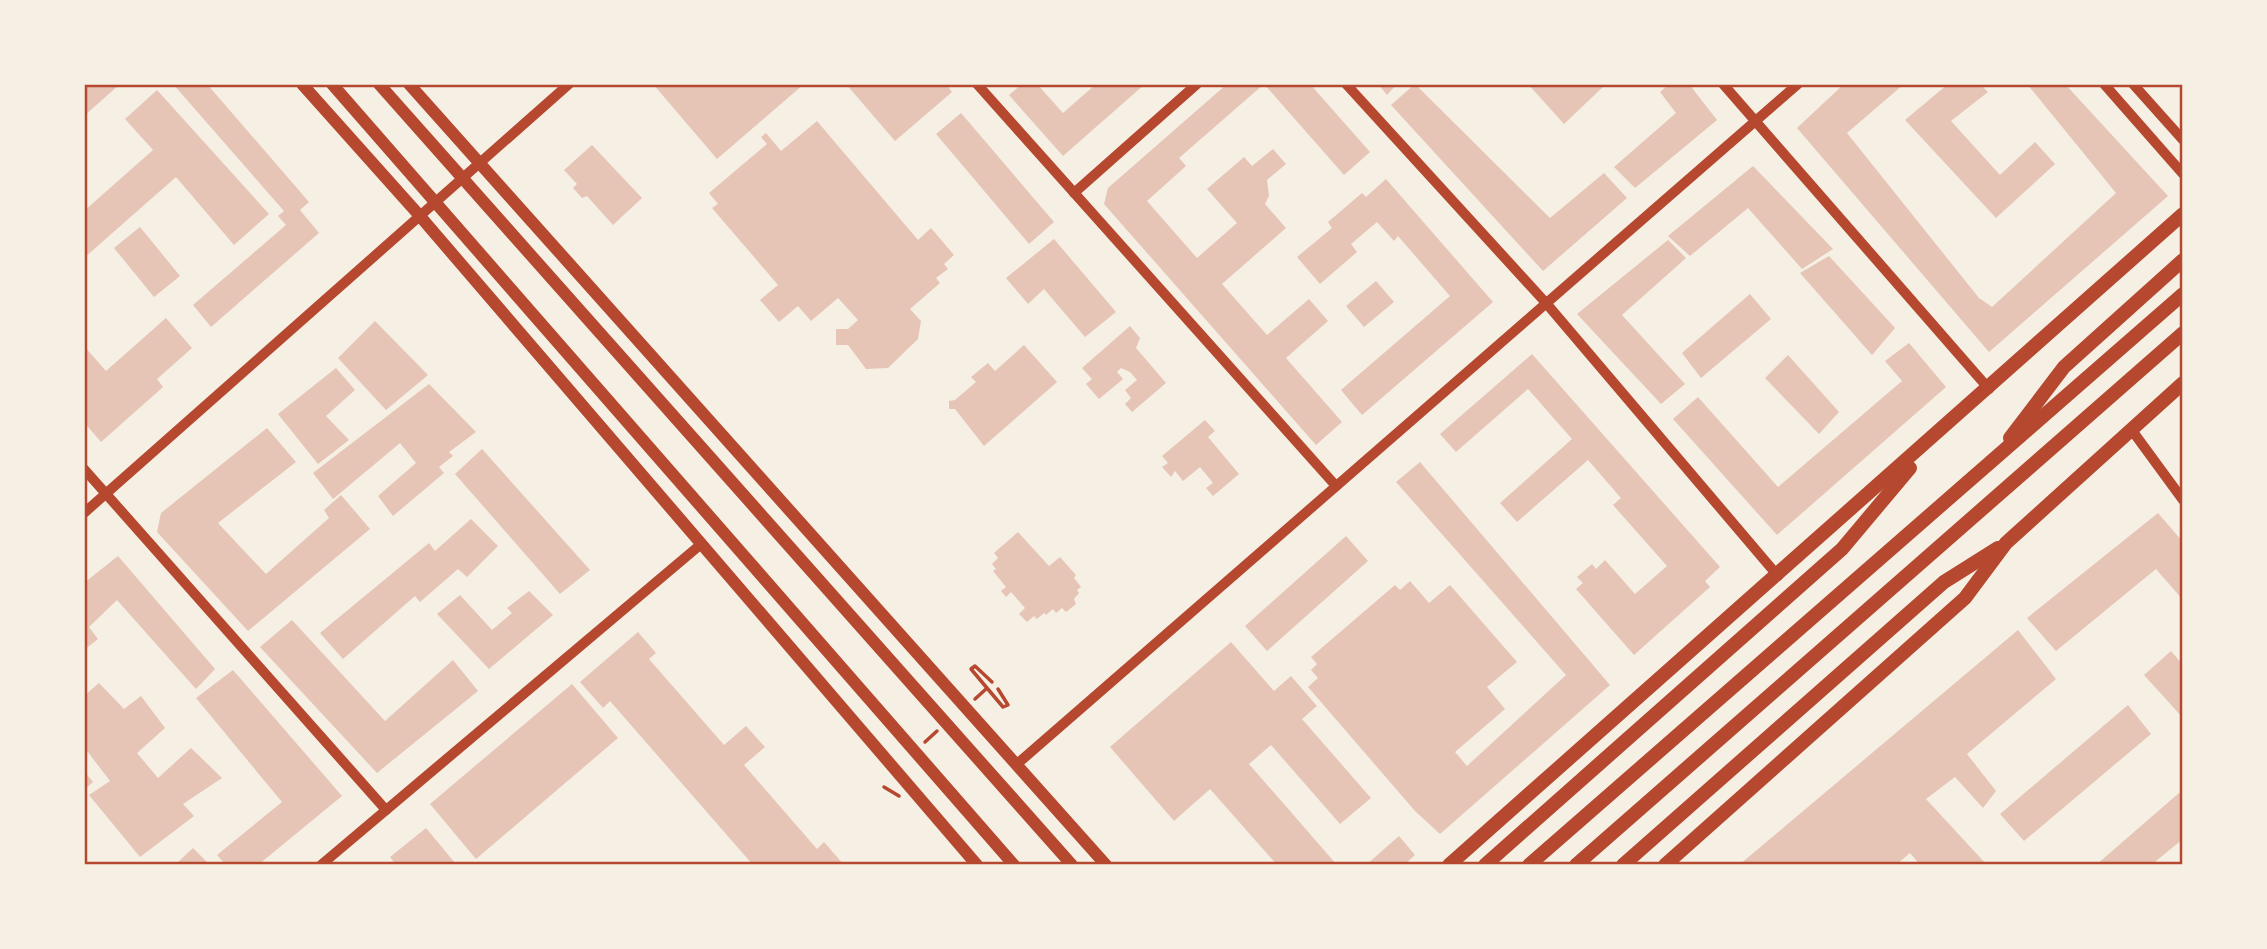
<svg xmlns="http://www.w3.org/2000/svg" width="2267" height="949" viewBox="0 0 2267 949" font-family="'Alegreya Sans',sans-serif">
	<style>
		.building { fill: #e6c5b7 }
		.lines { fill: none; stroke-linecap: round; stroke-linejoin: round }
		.path { stroke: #b5482f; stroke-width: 3.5 }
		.tertiary { stroke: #b5482f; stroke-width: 10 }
		.secondary { stroke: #b5482f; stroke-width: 10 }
		.primary { stroke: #b5482f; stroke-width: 12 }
		.trunk { stroke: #b5482f; stroke-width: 14 }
		.neatline { fill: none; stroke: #b5482f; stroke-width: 2.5 }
	</style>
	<rect width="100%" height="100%" fill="#f6efe4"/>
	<!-- building -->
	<g class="building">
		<polygon points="84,84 120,84 84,116"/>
		<polygon points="173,84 207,84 309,202 300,210 319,233 211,327 193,305 286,225 278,216 284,211"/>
		<polygon points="653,84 804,84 717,159"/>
		<polygon points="846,84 946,84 952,92 895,141"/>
		<polygon points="1022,84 1037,84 1063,113 1096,84 1145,84 1063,156 1009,95"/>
		<polygon points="1227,84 1264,84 1179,158 1186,166 1147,201 1197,258 1237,223 1207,189 1244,157 1252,166 1273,149 1286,164 1267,180 1269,196 1265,204 1286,228 1222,284 1267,335 1309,299 1328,321 1286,358 1342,422 1316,445 1104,204 1108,188"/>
		<polygon points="1264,84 1310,84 1370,152 1344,175"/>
		<polygon points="1378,84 1397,84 1387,95"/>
		<polygon points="1415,84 1550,218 1604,173 1627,198 1543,271 1391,105"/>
		<polygon points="1528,84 1606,84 1564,124"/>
		<polygon points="1669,84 1689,84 1717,120 1635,188 1614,167 1676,113 1660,92"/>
		<polygon points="1844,84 1904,84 1847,133 1979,298 1992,307 2116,193 2027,84 2065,84 2168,196 1989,352 1797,128"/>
		<polygon points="1948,84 1980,84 1988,92 1951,121 2000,175 2035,142 2055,164 1996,218 1905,120"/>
		<polygon points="157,90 269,214 234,245 176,177 84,258 84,211 153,150 125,119"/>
		<polygon points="961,113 1054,222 1029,244 936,134"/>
		<polygon points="817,121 918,240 931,228 954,255 944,264 948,269 936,278 940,283 910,309 921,321 918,339 888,368 866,369 848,345 836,345 836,329 848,329 858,320 838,298 811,321 798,306 779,322 760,300 778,285 712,208 718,204 709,193 767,144 761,137 766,133 781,151"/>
		<polygon points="592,145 642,198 613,225 587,196 582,198 573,188 577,184 564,170"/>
		<polygon points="1753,166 1833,249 1802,269 1748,208 1690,256 1668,236"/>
		<polygon points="1386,179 1493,302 1362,415 1341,390 1450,296 1398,236 1394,241 1377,222 1351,244 1357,252 1320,284 1297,257 1332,228 1328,222 1362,193 1366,197"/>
		<polygon points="140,227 180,276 154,297 114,248"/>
		<polygon points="1054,239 1116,312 1085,337 1044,289 1028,304 1006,278"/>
		<polygon points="1668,240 1686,258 1622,315 1685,384 1661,404 1577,314"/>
		<polygon points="1829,256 1895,328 1872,355 1800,273"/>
		<polygon points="1376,281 1394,302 1364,327 1346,306"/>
		<polygon points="1750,294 1771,319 1701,378 1682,353"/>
		<polygon points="166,318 192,348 157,379 163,387 101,442 84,422 84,346 106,371"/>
		<polygon points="375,321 428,375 386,410 338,358"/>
		<polygon points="1130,326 1140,338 1136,348 1166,383 1132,412 1125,404 1131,398 1125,390 1137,380 1130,372 1121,368 1117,372 1123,379 1099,399 1086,384 1092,379 1082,368"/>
		<polygon points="1909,343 1946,387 1777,535 1673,419 1698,397 1778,487 1902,381 1885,361"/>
		<polygon points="1024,345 1057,382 984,446 955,409 949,409 949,401 955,400 976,382 971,377 988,363 995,371"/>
		<polygon points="1532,354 1720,567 1705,581 1710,587 1634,655 1576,589 1583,583 1577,577 1592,564 1596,569 1605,560 1635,594 1667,566 1613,505 1621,498 1588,460 1517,522 1500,503 1572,439 1528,389 1456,452 1440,434"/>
		<polygon points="1788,355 1839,412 1819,434 1765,378"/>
		<polygon points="336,368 355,390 326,416 349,440 318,464 278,414"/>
		<polygon points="429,384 476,432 449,452 453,456 439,467 444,473 393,516 378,496 416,463 400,443 333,499 313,473"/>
		<polygon points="1205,420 1215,431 1208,437 1239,474 1213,496 1206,488 1213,483 1200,467 1183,481 1175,471 1171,477 1162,467 1168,463 1162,456"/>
		<polygon points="267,428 296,462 218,523 266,574 329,518 324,510 341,495 370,529 248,631 157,532 161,513"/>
		<polygon points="482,449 590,570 560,594 455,474"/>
		<polygon points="1420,462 1610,685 1440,834 1415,811 1308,687 1318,678 1311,670 1317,664 1311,657 1395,585 1400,590 1410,581 1429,603 1450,585 1517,662 1487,687 1505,709 1455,752 1467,766 1566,675 1396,482"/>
		<polygon points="2158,513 2183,542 2183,600 2156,569 2056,651 2027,618"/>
		<polygon points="471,519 498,546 467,577 458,569 420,602 415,596 343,659 320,633 429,543 435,551"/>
		<polygon points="1018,532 1049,566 1060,557 1076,575 1074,578 1081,587 1077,590 1079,593 1074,599 1076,604 1066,612 1062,608 1056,613 1053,609 1046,615 1044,613 1037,619 1034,616 1027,622 1019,614 1025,608 1011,592 1006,597 1001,591 1006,587 993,571 996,569 992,564 998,558 994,553"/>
		<polygon points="1346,536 1368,561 1267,651 1245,626"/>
		<polygon points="118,556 215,669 196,689 117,600 89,627 98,639 84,650 84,583"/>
		<polygon points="529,591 553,615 489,669 437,614 460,595 492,630 512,613 507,608"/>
		<polygon points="292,620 385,721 453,660 478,691 377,773 260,647"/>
		<polygon points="2018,630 2056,679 1967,754 1996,791 1983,808 1955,777 1926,799 1987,865 1920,865 1910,853 1896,865 1739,865"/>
		<polygon points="638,632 656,653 649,659 724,745 746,726 765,747 744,765 817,849 824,842 844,865 753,865 610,701 603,708 580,682"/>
		<polygon points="1231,642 1274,691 1291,676 1317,706 1302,719 1371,798 1340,824 1271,745 1249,764 1337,865 1277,865 1210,789 1174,821 1110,747"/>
		<polygon points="2171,651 2183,665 2183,718 2144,675"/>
		<polygon points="233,670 342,796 258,865 226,865 217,855 282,802 196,698"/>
		<polygon points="99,683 124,709 141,696 165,728 137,753 158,778 191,748 222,778 183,804 194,816 140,857 89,795 110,781 84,747 84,696"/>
		<polygon points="572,684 618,738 476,859 430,804"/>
		<polygon points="2128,705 2151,734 2024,841 2000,814"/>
		<polygon points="84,771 93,782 84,790"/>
		<polygon points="2179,793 2183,797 2183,839 2151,865 2096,865"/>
		<polygon points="426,828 455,863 396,865 390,857"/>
		<polygon points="1399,836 1415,855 1404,865 1366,865"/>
		<polygon points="193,848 210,865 175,865"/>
	</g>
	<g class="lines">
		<!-- path -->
		<g class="path">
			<polyline points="992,682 975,666 971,669 1003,707 1008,705 998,689"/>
			<polyline points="975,699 986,689"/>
			<polyline points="925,742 937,731"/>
			<polyline points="884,787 899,796"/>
		</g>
		<!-- tertiary -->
		<g class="tertiary">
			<polyline points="977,84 1336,486"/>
			<polyline points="1346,84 1546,303 1778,576"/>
			<polyline points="1723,84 1989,389"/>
			<polyline points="1074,193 1197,84"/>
			<polyline points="2131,429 2183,500"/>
			<polyline points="84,469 386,810"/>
			<polyline points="1016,765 1798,84"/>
			<polyline points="321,865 700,545"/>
		</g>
		<!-- secondary -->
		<g class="secondary">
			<polyline points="2104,84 2183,174"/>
			<polyline points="2133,84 2183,140"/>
			<polyline points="84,513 569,84"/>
		</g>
		<!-- primary -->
		<g class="primary">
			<polyline points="302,84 419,215 977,865"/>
			<polyline points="332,84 1014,865"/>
			<polyline points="379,84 1072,865"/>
			<polyline points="409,84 1106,865"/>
		</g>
		<!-- trunk -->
		<g class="trunk">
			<polyline points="2010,438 2064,367 2183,260"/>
			<polyline points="1449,865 2183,214"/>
			<polyline points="1485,865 1842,549 1910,468"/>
			<polyline points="1529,865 2183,294"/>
			<polyline points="1576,865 2183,333"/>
			<polyline points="1623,865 1944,582 1998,548"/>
			<polyline points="1665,865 1965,598 2006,543 2183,383"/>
		</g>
	</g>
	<!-- border -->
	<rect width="2267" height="949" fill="none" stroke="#f6efe4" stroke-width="172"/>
	<rect x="86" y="86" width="2095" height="777" class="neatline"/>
</svg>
